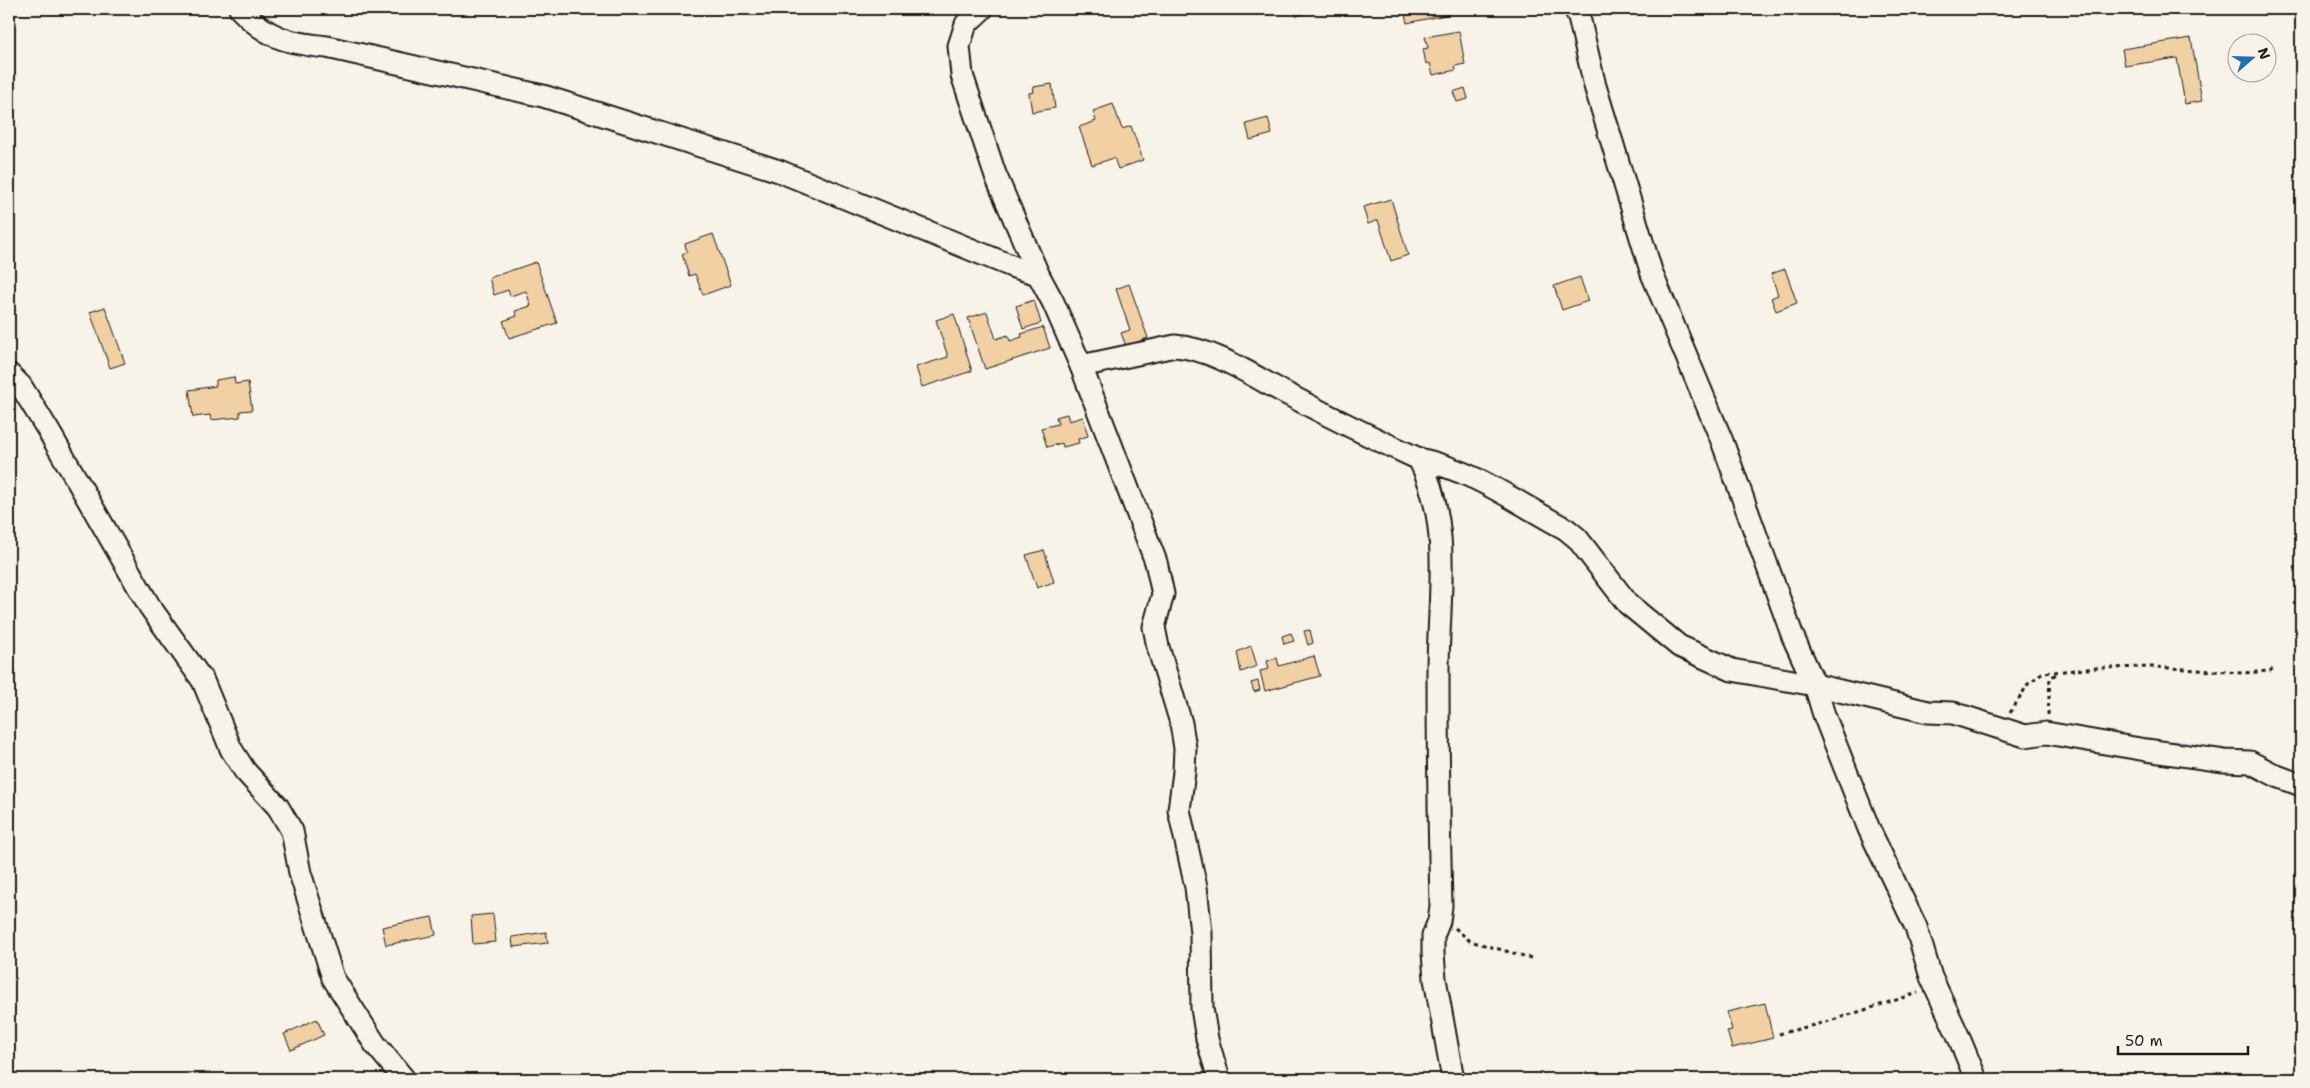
<svg xmlns="http://www.w3.org/2000/svg" width="2310" height="1088" viewBox="0 0 2310 1088" font-family="'Shantell Sans',sans-serif">
	<style>
		.building { fill: #f1d1a3; stroke: #1c1c1c }
		.lines { fill: none; stroke-linecap: round; stroke-linejoin: round }
		.street-casing { stroke: #1c1c1c; stroke-width: 25 }
		.path { stroke: #1c1c1c; stroke-width: 3; stroke-dasharray: 4 4; stroke-linecap: butt }
		.street { stroke: #f7f3e8; stroke-width: 21 }
	</style>
	<rect width="100%" height="100%" fill="#f7f3e8"/>
	<filter id="ink" filterUnits="userSpaceOnUse"><feTurbulence type="fractalNoise" baseFrequency=".02" numOctaves="2"/><feDisplacementMap in="SourceGraphic" scale="10" xChannelSelector="R" yChannelSelector="G"/><feConvolveMatrix kernelMatrix="1 2 1 2 8 2 1 2 1" color-interpolation-filters="sRGB"/></filter>
	<g filter="url(#ink)">
		<!-- building -->
		<g class="building">
			<polygon points="1294,9 1304,9 1306,13 1296,16"/>
			<polygon points="1404,9 1449,9 1450,14 1407,23"/>
			<polygon points="1459,31 1465,64 1455,66 1456,70 1433,75 1430,63 1426,64 1423,49 1428,48 1425,37"/>
			<polygon points="2191,38 2202,101 2185,104 2177,58 2125,66 2122,49"/>
			<polygon points="1052,84 1055,108 1032,112 1029,93 1034,92 1033,87"/>
			<polygon points="1465,88 1468,99 1457,102 1453,92"/>
			<polygon points="1113,104 1122,129 1131,126 1143,160 1118,169 1114,158 1092,165 1079,127 1096,121 1093,111"/>
			<polygon points="1268,118 1272,134 1250,140 1246,124"/>
			<polygon points="1391,199 1408,255 1391,261 1378,220 1368,224 1363,207"/>
			<polygon points="713,234 731,285 703,295 695,274 689,276 682,254 687,252 685,244"/>
			<polygon points="536,262 557,323 509,338 503,321 517,316 515,311 531,306 526,291 510,296 508,290 494,295 489,278"/>
			<polygon points="1785,269 1797,303 1776,311 1771,298 1778,295 1771,274"/>
			<polygon points="1580,277 1588,301 1562,310 1554,286"/>
			<polygon points="1129,284 1148,338 1126,346 1121,333 1130,330 1116,289"/>
			<polygon points="1034,300 1041,323 1023,329 1016,306"/>
			<polygon points="105,307 125,363 110,368 90,312"/>
			<polygon points="987,312 996,339 1008,335 1010,341 1022,337 1021,334 1043,327 1050,348 985,369 968,318"/>
			<polygon points="954,314 972,371 922,387 916,367 948,357 936,320"/>
			<polygon points="234,377 235,384 248,382 252,410 240,411 240,417 211,420 210,415 193,417 189,390 216,386 216,380"/>
			<polygon points="1067,414 1069,421 1083,417 1088,436 1078,439 1079,443 1063,447 1062,443 1047,447 1041,428 1058,424 1056,417"/>
			<polygon points="1044,550 1054,582 1037,588 1026,555"/>
			<polygon points="1310,630 1313,643 1308,645 1304,631"/>
			<polygon points="1291,633 1294,641 1284,644 1282,636"/>
			<polygon points="1251,646 1257,666 1241,672 1237,652"/>
			<polygon points="1314,656 1320,676 1265,691 1260,671 1269,669 1267,661 1277,658 1279,666"/>
			<polygon points="1258,681 1260,690 1254,692 1251,683"/>
			<polygon points="493,914 496,942 473,944 471,916"/>
			<polygon points="432,917 436,935 386,945 382,927"/>
			<polygon points="546,932 548,943 513,947 512,937"/>
			<polygon points="1765,1003 1773,1038 1732,1048 1727,1031 1732,1030 1727,1012"/>
			<polygon points="317,1019 324,1035 291,1050 284,1034"/>
		</g>
		<g class="lines">
			<defs>
				<g id="street">
					<path d="M240 9C267 38 288 43 327 47L543 96 779 171 1014 267 1038 274"/>
					<polyline points="982,9 966,24 959,46 962,75 995,174 1038,274 1053,302 1081,366 1156,562 1163,594 1154,627 1158,647 1181,723 1185,748 1184,772 1179,810 1196,887 1201,933 1202,1008 1207,1039 1219,1079"/>
					<polyline points="1575,9 1579,17 1595,86 1652,274 1722,441 1793,637 1815,685 1824,715 1869,829 1916,927 1931,977 1957,1033 1976,1079"/>
					<path d="M1081 366 1175 346C1215 349 1254 377 1289 395 1332 418 1375 439 1419 459"/>
					<polyline points="9,374 21,386 48,430 150,607 203,681 231,749 245,771 278,807 292,831 300,873 333,978 375,1044 404,1079"/>
					<path d="M1453 1079 1435 979 1433 953V936L1439 921 1441 906C1439 828 1438 750 1438 671 1438 600 1453 525 1419 459 1475 471 1517 503 1566 529L1577 538 1628 604 1679 646 1732 670 1815 685 1928 712 1953 713 2025 736 2046 733 2146 750 2224 761 2250 762 2277 776 2301 785"/>
				</g>
			</defs>
			<!-- street casing -->
			<use href="#street" class="street-casing"/>
			<!-- path -->
			<g class="path">
				<polyline points="2010,713 2028,684 2042,673 2097,668 2155,667 2242,673 2270,671 2273,668"/>
				<polyline points="2048,715 2050,678 2058,673"/>
				<polyline points="1455,928 1470,941 1531,958"/>
				<polyline points="1779,1034 1833,1020 1918,993"/>
			</g>
			<!-- street -->
			<use href="#street" class="street"/>
		</g>
	</g>
	<!-- margin -->
	<rect width="2310" height="1088" fill="none" stroke="#f7f3e8" stroke-width="30"/>
	<rect x="15" y="15" width="2280" height="1058" fill="none" stroke="#1c1c1c" stroke-width="2" filter="url(#ink)"/>
	<!-- north arrow -->
	<g transform="translate(2252 58) rotate(70)"><circle r="24" fill="#f7f3e8" stroke="#9f9d96"/>
	<path d="M0-4L9 19L0 12L-9 19Z" fill="#1f6fb2"/>
	<text y="-8" font-size="14" font-weight="bold" text-anchor="middle" fill="#1c1c1c">N</text>
	</g>
	<!-- scale -->
	<path d="M2118 1046v8h130v-8" fill="none" stroke="#1c1c1c" stroke-width="2.5"/>
	<text x="2125" y="1046" font-size="15" fill="#1c1c1c" stroke="#f7f3e8" stroke-width="4" paint-order="stroke">50 m</text>
</svg>
